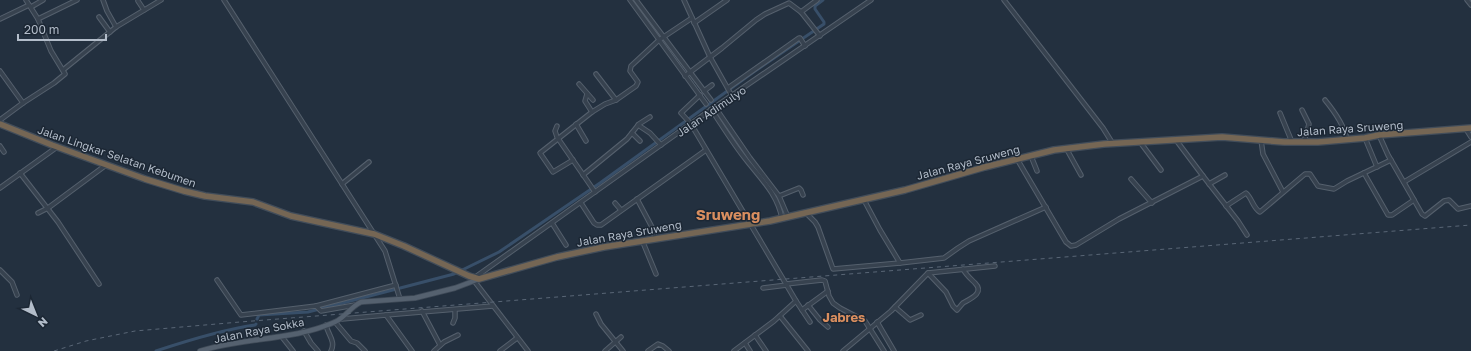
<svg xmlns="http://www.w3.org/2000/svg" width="1471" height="351" viewBox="0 0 1471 351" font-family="'Golos Text',sans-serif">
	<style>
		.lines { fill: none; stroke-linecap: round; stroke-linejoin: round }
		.canal { stroke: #384f69; stroke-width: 3 }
		.minor-casing { stroke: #55606d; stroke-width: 5.5 }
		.major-casing { stroke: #404b58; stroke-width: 6 }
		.highway-casing { stroke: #424d5a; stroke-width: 8 }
		.minor { stroke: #37424f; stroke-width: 3.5 }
		.major { stroke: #55616f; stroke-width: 4.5 }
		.highway { stroke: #756654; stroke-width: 5.5 }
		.rail { stroke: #596676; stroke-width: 1; stroke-dasharray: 4 4; stroke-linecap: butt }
		.labels { text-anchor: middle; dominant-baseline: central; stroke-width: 3; stroke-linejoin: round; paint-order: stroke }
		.street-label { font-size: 11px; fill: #b3bdca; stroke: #1c2734 }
		.quarter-label { font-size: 13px; font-weight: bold; fill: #d98e5f; stroke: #1c2734 }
		.district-label { font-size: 15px; font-weight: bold; fill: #d98e5f; stroke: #1c2734 }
	</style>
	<rect width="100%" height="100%" fill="#23303f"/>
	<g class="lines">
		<!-- canal -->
		<g class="canal">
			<polyline points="257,319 259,315 308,312 408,286 454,274 499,252 600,183 755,71 824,24 824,22 815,9 815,6 823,0"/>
			<path d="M156 351C189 340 221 330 255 325L256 324"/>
		</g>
		<defs>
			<g id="minor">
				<polyline points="103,0 107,11 116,27"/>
				<polyline points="224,0 385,251 400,299"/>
				<polyline points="630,0 706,104"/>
				<polyline points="636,0 711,100"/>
				<polyline points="684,0 710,57 732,96"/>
				<polyline points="817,0 801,12 820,36"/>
				<polyline points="1004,0 1103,128 1113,144"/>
				<polyline points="1467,0 1471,5"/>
				<polyline points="138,1 144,10"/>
				<polyline points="31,7 43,0"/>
				<polyline points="99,17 110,32"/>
				<polyline points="0,19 29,5"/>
				<polyline points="38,19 77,0"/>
				<polyline points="694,23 727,0"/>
				<polyline points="63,70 116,27 161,0"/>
				<polyline points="0,71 23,103"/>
				<polyline points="596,74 616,100"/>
				<polyline points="685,76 722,48 756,20 765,14 789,3 801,12"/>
				<polyline points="579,84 593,100"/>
				<polyline points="728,88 799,38 800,38 805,46"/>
				<polyline points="704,91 712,85"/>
				<polyline points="587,94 585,101 592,112"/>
				<polyline points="700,95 681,113 691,124 786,284 822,280 825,281 829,296 833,303 840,308 865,321 884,351"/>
				<path d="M1325 100C1334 111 1344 125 1347 139"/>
				<polyline points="715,107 750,158 779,196 788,217"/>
				<path d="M711 109C723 127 734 145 747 161 761 179 778 195 782 219"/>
				<polyline points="1302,110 1309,124 1304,142"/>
				<polyline points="1280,113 1292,142"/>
				<polyline points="0,120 23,103 54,83 65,74 51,51 38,19 26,0"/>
				<polyline points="576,124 586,141"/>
				<polyline points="638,125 650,133 661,145"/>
				<polyline points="557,126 555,131 557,137 595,192"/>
				<polyline points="1466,129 1471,137"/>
				<polyline points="632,133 640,141"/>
				<polyline points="1365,138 1377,167"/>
				<polyline points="1261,140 1263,154 1283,192"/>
				<polyline points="1140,142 1161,170"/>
				<polyline points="0,146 4,152"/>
				<polyline points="1066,148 1081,175"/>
				<polyline points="1031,156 1037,171"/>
				<polyline points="1017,159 1066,242 1071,246 1076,245 1119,219 1203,176 1176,140"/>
				<polyline points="573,160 553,172 540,153 592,112 605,104 616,100 636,86 638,82 630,71 631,66 659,40 692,18"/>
				<polyline points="20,173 58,222 99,284"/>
				<polyline points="1364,173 1388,215 1392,215 1414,200 1388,155 1379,135"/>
				<polyline points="583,175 627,139 639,124 650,117"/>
				<polyline points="1203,176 1238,221 1247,235"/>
				<polyline points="1131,179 1152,203"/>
				<polyline points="1404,182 1471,142"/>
				<polyline points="342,184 369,162"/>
				<polyline points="1209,184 1225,175"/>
				<polyline points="0,188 57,147"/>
				<polyline points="779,196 799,188 801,190 803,195"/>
				<polyline points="637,199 653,229 655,238"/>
				<polyline points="864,200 880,230 900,263 944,258 958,248 969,241 1046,207"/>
				<polyline points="1414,200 1422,214 1425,216 1444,201 1449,200 1458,209 1471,206"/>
				<polyline points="581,203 594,223 597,225 601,225 706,150"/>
				<polyline points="615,203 621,210"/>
				<path d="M1226 206 1246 193C1252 198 1253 208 1260 212L1305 174H1310L1318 186 1334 189 1347 181 1391 160"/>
				<polyline points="38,213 48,208 106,165"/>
				<polyline points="806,213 815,222 818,227 833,269 900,263"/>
				<polyline points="552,223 566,245"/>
				<polyline points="642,240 656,274"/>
				<polyline points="0,270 12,282 17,295"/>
				<path d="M928 273 946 292 953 306 957 310C959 308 961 305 963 303 970 299 985 293 975 283 971 279 966 275 963 269"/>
				<polyline points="474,278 686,127 871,0"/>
				<polyline points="217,280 241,315 316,306 321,311 355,305"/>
				<polyline points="475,282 528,351"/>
				<polyline points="763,288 787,285"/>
				<polyline points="796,301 810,322"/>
				<polyline points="808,305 820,320 828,327"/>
				<polyline points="316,306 396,285"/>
				<polyline points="895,307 910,320 921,315"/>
				<polyline points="802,310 828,291"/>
				<polyline points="422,311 440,345"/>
				<polyline points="596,314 601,324 623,351"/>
				<polyline points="386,315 493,306"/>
				<polyline points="780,316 808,351"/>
				<polyline points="342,319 386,315 412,351"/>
				<polyline points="335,322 351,341 357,343 365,351"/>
				<polyline points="877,322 894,351"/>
				<polyline points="453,323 455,318 455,310"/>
				<path d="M326 325C328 335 336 341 331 351"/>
				<polyline points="304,331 311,343 318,351"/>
				<polyline points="755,335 766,351"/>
				<polyline points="282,337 293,351"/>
				<polyline points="745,343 750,351"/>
				<polyline points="434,351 444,342 458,335"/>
				<polyline points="500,351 517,338"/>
				<polyline points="605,351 621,337"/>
				<polyline points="648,351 658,344 663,346 669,351"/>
				<polyline points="734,351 774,321 796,301 786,284"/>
				<polyline points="843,351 891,311 928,273 995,266"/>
			</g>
			<path id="major" d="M200 351C244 337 292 341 335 322 346 317 350 307 361 302L415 298 455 288 479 279"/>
			<polyline id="highway" points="0,124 52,145 145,179 184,191 205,196 253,202 291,216 374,234 404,246 469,276 479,279 557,257 604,247 770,221 905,190 985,167 1054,150 1104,144 1222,137 1284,142 1318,142 1365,138 1379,135 1471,128"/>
		</defs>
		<!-- minor casing -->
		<use href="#minor" class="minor-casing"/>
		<!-- major casing -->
		<use href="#major" class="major-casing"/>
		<!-- highway casing -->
		<use href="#highway" class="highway-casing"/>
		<!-- minor -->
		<use href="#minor" class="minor"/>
		<!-- major -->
		<use href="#major" class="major"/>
		<!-- highway -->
		<use href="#highway" class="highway"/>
		<!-- rail -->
		<polyline class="rail" points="54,351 86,341 135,331 240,322 1471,225"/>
	</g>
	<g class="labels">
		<!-- street labels -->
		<g class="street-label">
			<text transform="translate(711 111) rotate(-34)">Jalan Adimulyo</text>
			<text transform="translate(1350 128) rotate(-4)">Jalan Raya Sruweng</text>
			<text transform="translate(117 156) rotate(19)">Jalan Lingkar Selatan Kebumen</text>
			<text transform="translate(968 162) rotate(-15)">Jalan Raya Sruweng</text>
			<text transform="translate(629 233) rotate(-10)">Jalan Raya Sruweng</text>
			<text transform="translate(259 330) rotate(-11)">Jalan Raya Sokka</text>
		</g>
		<!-- quarter labels -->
		<g class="quarter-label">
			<text x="844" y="317">Jabres</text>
		</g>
		<!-- district labels -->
		<g class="district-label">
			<text x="728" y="214">Sruweng</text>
		</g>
	</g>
	<!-- north arrow -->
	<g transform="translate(36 315) rotate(137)" stroke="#1c2734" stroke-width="3" paint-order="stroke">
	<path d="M0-3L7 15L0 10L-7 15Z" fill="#b3bdca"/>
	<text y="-6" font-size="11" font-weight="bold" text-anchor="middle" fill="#b3bdca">N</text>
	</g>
	<!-- scale -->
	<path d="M18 34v6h88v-6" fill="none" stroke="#b3bdca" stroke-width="2"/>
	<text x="24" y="34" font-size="12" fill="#b3bdca" stroke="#1c2734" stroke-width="3" paint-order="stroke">200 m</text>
</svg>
